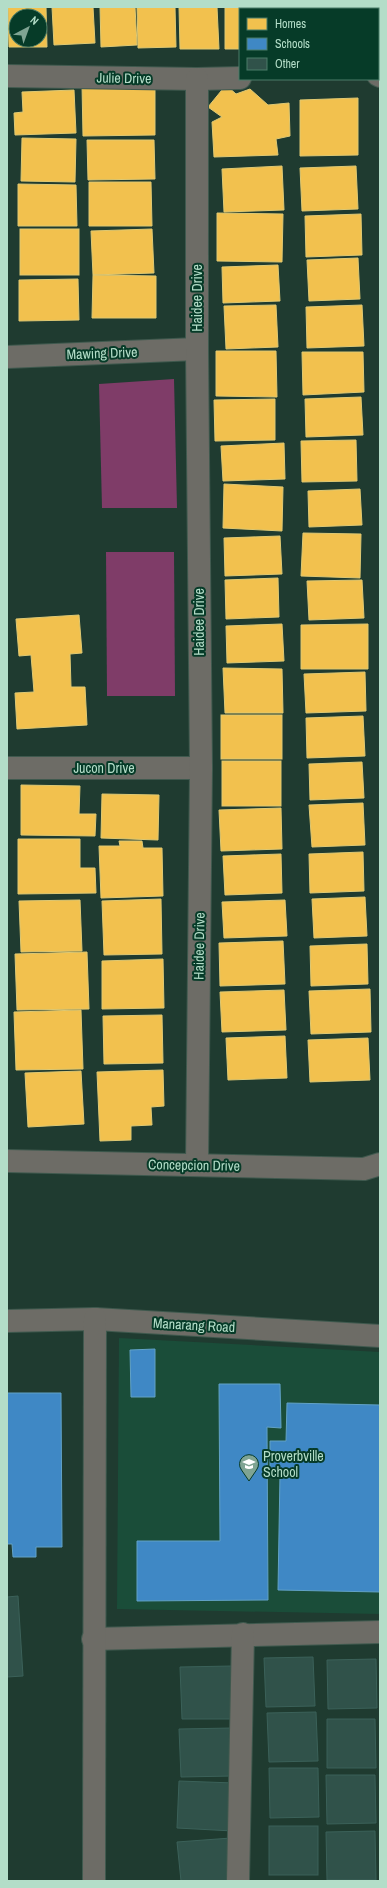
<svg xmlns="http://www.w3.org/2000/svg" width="387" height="1888" viewBox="0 0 387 1888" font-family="'Archivo Narrow',sans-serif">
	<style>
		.built { fill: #1a4d39 }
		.green { fill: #7f3c68 }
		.homes { fill: #f2c14e; stroke: #dfc973; fill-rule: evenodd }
		.schools { fill: #3f88c5; stroke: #62a2c6 }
		.building { fill: #30524a; stroke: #3b6159 }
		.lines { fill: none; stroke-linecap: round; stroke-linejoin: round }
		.street-casing { stroke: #3f594e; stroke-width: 24 }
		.street { stroke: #6d6c66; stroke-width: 22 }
		.labels { text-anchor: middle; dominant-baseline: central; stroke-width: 4; stroke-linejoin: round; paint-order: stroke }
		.street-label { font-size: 14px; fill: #b3ddc8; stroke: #063b28 }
		.poi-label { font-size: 14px; fill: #b3ddc8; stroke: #063b28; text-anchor: start }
	</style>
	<rect width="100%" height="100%" fill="#1f3b30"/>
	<!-- built -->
	<polygon class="built" points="119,1338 380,1352 380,1614 117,1609"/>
	<!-- green -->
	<g class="green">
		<polygon points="174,379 177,508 102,508 99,384"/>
		<polygon points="106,552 174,552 175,696 107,696"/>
	</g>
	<!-- homes -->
	<g class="homes">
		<path d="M8 7H46L47 47H9ZM16 16H40V40H16Z"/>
		<polygon points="52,7 93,7 95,43 54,45"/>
		<polygon points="100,7 135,7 137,45 101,47"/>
		<polygon points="137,7 175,7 176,47 138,48"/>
		<polygon points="179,7 217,7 219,49 180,49"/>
		<polygon points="225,7 269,7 269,9 240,9 240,49 225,49"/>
		<rect x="271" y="7" width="37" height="2"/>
		<rect x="315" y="7" width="40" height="2"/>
		<polygon points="363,7 380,7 380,57 378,57 378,9 363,9"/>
		<polygon points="155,84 155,135 83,136 82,85"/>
		<polygon points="226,85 236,94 250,89 268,105 289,103 290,136 276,139 278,155 214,157 212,122 222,117 208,107"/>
		<polygon points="74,90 76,133 15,135 14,113 23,112 22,92"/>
		<polygon points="358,98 358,155 300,156 300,100"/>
		<polygon points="22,138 76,139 75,182 21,181"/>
		<polygon points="87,140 154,140 155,179 88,180"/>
		<polygon points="282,166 284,210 224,212 222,169"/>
		<polygon points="356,166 358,209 302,211 300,168"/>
		<polygon points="89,182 151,182 152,226 89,226"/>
		<polygon points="18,184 76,185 77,226 18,226"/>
		<polygon points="217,213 283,214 282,262 217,261"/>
		<polygon points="361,214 362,255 306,257 305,216"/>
		<rect x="20" y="229" width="59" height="46"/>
		<polygon points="152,229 154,273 93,275 91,231"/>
		<polygon points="358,258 360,299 309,301 307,260"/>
		<polygon points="278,265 280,301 223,303 222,267"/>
		<polygon points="93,275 156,276 156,318 92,318"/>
		<polygon points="78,279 79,320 19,321 19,280"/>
		<polygon points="276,305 278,347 226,349 224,306"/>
		<polygon points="362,305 364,346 307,348 306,307"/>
		<polygon points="216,351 276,351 277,397 216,396"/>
		<polygon points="302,352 363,352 364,392 303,395"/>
		<polygon points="361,397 363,435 306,437 305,399"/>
		<polygon points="275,399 275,440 215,441 214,400"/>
		<polygon points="356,440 357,481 302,482 301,441"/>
		<polygon points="284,443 285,479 223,481 221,446"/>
		<polygon points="224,484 283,487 282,531 223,528"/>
		<polygon points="360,489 362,525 309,527 308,491"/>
		<polygon points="303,533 361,534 360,578 301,576"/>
		<polygon points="280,536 282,574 225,576 224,538"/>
		<polygon points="278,578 279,617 226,619 225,580"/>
		<polygon points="362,580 364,618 309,620 307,581"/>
		<polygon points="79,615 82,653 70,654 71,687 85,687 87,725 17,729 15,693 34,692 31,655 19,656 16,619"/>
		<polygon points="282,624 284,661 227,663 226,626"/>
		<polygon points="368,624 368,669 301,669 301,625"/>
		<polygon points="223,668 282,669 283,713 225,713"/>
		<polygon points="365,672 366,711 306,713 304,674"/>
		<rect x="221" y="715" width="61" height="44"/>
		<polygon points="363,716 365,756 307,758 306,718"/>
		<rect x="222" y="761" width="59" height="45"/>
		<polygon points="362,762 364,798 310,800 309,764"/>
		<polygon points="21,785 80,786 79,814 96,814 95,836 21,835"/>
		<polygon points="102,794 159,795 158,840 101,838"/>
		<polygon points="363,803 365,845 312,847 309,805"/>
		<polygon points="281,808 282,849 221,851 219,810"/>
		<polygon points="18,839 80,839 80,868 95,868 96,893 18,894"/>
		<polygon points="119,841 142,841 143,848 162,848 163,896 101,898 99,846 120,846"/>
		<polygon points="363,852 364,891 310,893 309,854"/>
		<polygon points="281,854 282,893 225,895 223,856"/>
		<polygon points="365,897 367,936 314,938 312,899"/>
		<polygon points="161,899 162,954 104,955 102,901"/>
		<polygon points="80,900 82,951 21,952 19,901"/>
		<polygon points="285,900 287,936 224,938 222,902"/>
		<polygon points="283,941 285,984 220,986 219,943"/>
		<polygon points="367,944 368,984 311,986 310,946"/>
		<polygon points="87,952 89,1009 17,1010 15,954"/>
		<polygon points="163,959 164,1008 102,1009 102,961"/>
		<polygon points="370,989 371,1032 311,1034 309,991"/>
		<polygon points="284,990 286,1030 222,1032 220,992"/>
		<polygon points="81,1010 83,1069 16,1070 14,1012"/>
		<polygon points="162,1015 163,1063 104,1064 103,1016"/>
		<polygon points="285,1036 287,1078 228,1080 226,1038"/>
		<polygon points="368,1038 370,1080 310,1082 308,1040"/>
		<polygon points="163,1070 164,1106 151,1107 152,1125 131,1126 131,1140 100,1141 97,1072"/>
		<polygon points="81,1071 84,1124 28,1127 25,1073"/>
	</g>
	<!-- schools -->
	<g class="schools">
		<polygon points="155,1349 155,1397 131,1397 130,1350"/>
		<polygon points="219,1384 280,1384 281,1428 267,1427 268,1600 137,1601 137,1541 220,1541"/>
		<polygon points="7,1393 61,1393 62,1547 36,1547 36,1557 13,1557 12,1544 7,1544"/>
		<polygon points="287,1403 380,1405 380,1592 278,1590 280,1474 270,1474 270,1441 286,1441"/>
	</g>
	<!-- building -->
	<g class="building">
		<polygon points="18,1596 23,1676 7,1677 7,1597"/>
		<polygon points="313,1657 315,1706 266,1707 264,1658"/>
		<polygon points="376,1659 377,1708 328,1709 327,1660"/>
		<polygon points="232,1666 233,1719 182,1719 180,1667"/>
		<polygon points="316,1712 318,1761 269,1762 267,1713"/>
		<polygon points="327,1719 375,1719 376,1768 327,1768"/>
		<polygon points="232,1728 233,1776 181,1777 179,1729"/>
		<polygon points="269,1768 318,1768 319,1817 270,1818"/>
		<polygon points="326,1775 375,1775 376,1823 327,1824"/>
		<polygon points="179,1781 234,1783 233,1831 177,1828"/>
		<rect x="269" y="1826" width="49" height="49"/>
		<polygon points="375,1831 376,1880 327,1880 326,1832"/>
		<polygon points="231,1838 235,1881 181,1881 177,1842"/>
	</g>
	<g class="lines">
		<defs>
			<g id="street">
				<polyline points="378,75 380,76"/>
				<polyline points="7,76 197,79 240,78"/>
				<polyline points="7,357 197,349"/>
				<polyline points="7,768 201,768"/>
				<polyline points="7,1161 364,1169 380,1164"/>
				<polyline points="197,1165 201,768 197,349 197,79"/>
				<polyline points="7,1321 95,1319 380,1336"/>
				<polyline points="93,1639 380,1632"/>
				<polyline points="94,1881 95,1319"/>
				<polyline points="238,1881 243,1634"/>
			</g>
		</defs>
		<!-- street casing -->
		<use href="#street" class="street-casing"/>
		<!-- street -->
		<use href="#street" class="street"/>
	</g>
	<!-- icons -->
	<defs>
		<symbol id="school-pin" viewBox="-11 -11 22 30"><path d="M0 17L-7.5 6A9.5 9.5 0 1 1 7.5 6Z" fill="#7fa493" stroke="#063b28"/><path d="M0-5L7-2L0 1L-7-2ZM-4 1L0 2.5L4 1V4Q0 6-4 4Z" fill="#fff"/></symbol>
	</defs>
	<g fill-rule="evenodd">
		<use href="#school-pin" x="238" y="1453" width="22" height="30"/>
	</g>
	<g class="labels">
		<!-- street labels -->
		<g class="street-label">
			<text transform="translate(124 78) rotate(1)">Julie Drive</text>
			<text transform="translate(197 298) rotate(-90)">Haidee Drive</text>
			<text transform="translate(102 353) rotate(-2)">Mawing Drive</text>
			<text transform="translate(199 622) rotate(-90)">Haidee Drive</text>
			<text x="104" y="768">Jucon Drive</text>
			<text transform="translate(199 946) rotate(-89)">Haidee Drive</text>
			<text transform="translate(194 1165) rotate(1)">Concepcion Drive</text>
			<text transform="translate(194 1325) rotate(3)">Manarang Road</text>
		</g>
		<!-- poi labels -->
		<g class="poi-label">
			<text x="263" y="1456">Proverbville<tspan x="263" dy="16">School</tspan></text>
		</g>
	</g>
	<!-- border -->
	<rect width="387" height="1888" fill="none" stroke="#b3ddc8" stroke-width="16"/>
	<!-- legend -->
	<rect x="239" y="8" width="140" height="72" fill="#063b28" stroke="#4b7c68"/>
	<rect x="247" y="18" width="20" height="12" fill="#f2c14e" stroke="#4b7c68"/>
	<text x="275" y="28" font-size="12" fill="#b3ddc8">Homes</text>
	<rect x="247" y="38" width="20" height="12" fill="#3f88c5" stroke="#4b7c68"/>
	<text x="275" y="48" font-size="12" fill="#b3ddc8">Schools</text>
	<rect x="247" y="58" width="20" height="12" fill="#30524a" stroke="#4b7c68"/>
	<text x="275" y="68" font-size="12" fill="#b3ddc8">Other</text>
	<!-- north arrow -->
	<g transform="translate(28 28) rotate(41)"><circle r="19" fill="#063b28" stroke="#4b7c68"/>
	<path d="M0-3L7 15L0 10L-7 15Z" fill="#7fa493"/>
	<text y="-6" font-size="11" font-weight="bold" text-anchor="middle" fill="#b3ddc8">N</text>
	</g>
</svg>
